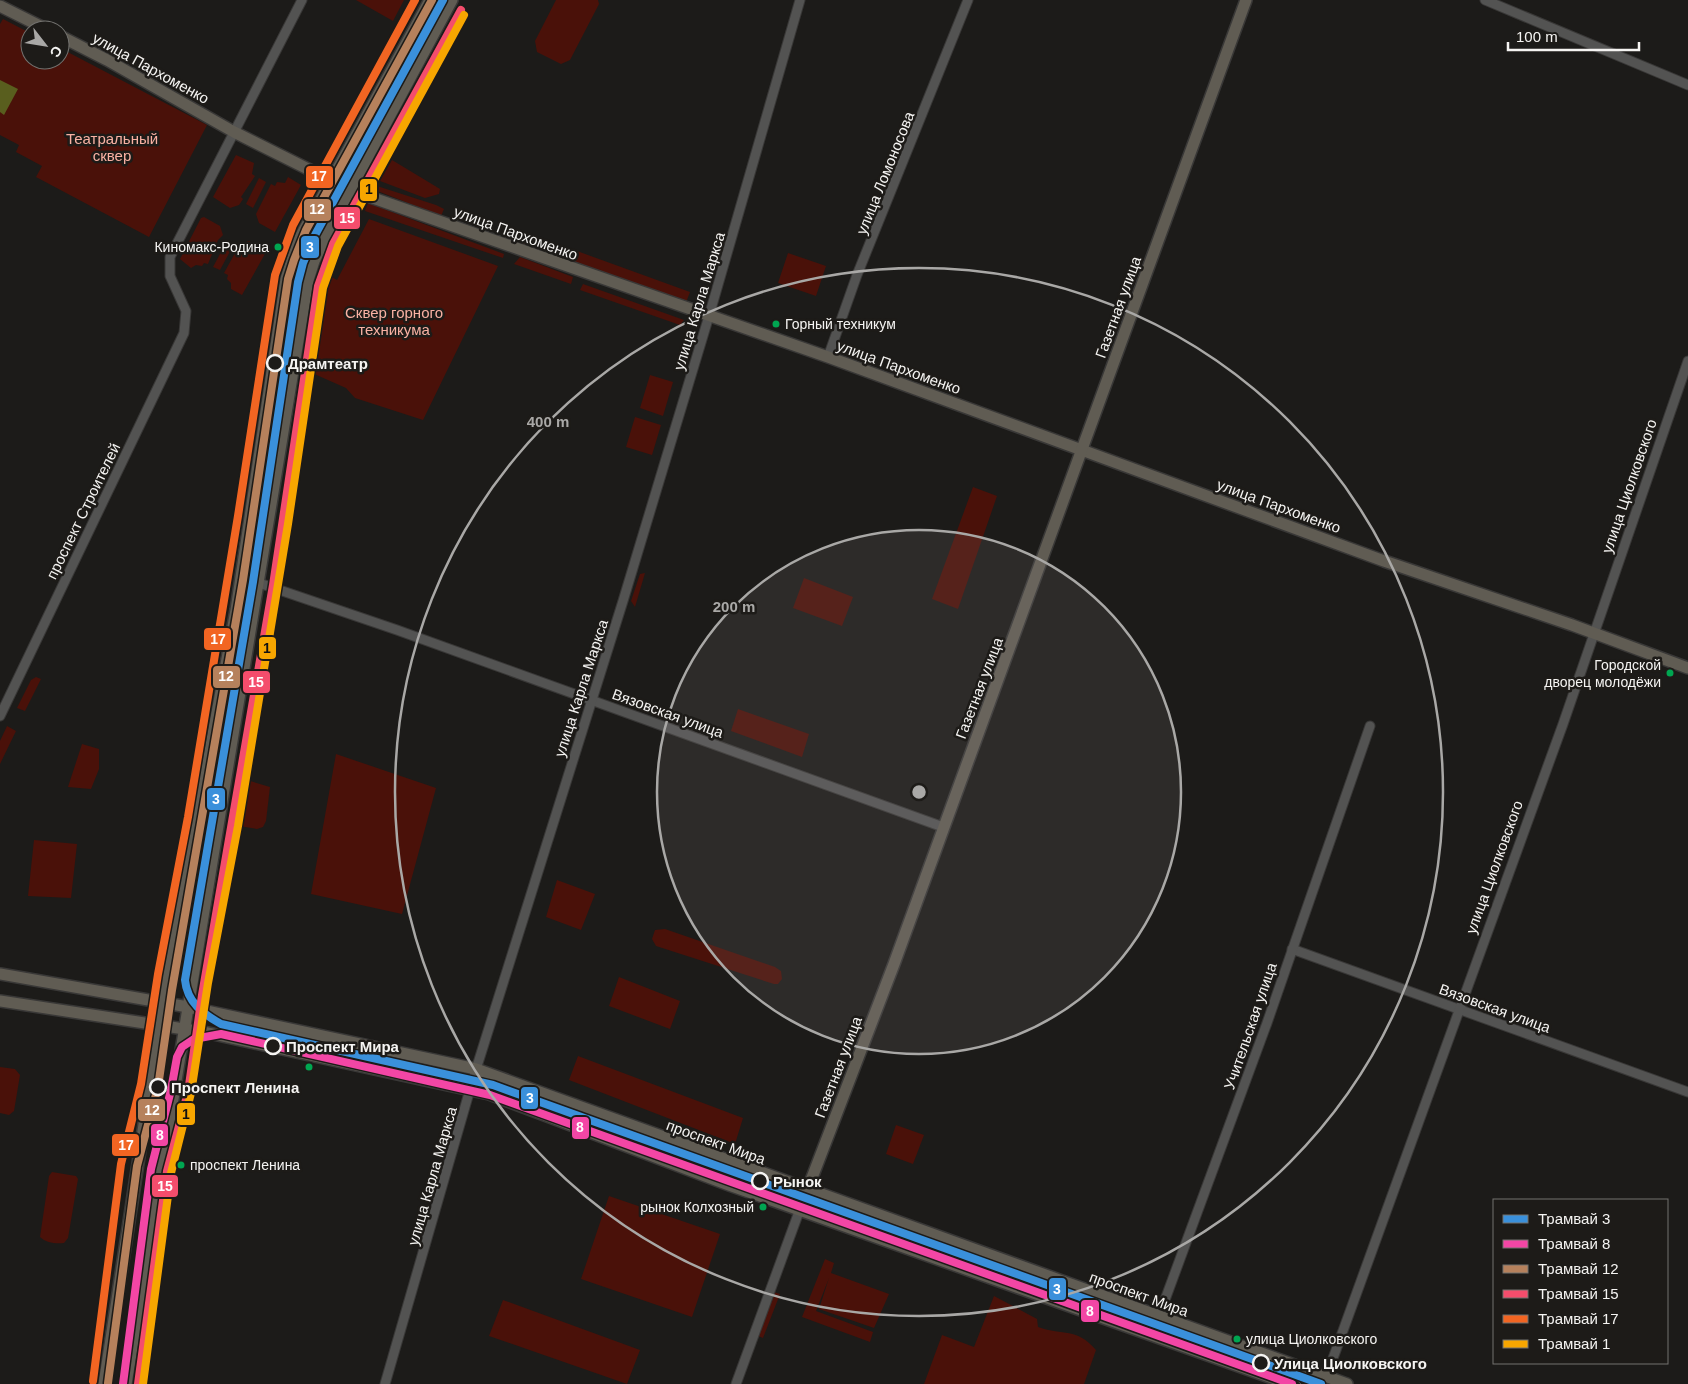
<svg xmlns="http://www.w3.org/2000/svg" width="1688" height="1384" viewBox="0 0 1688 1384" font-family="Arial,sans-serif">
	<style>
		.green { fill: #4a1109 }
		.water { fill: #595e1e }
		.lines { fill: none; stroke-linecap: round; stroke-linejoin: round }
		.minor-casing { stroke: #393837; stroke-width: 11 }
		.major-casing { stroke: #393837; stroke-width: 14 }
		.minor { stroke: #535352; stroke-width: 9 }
		.major { stroke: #605c53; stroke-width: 11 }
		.tram { stroke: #535352; stroke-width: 1 }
		.tram-1-casing { stroke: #1d1b18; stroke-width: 11 }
		.tram-2-casing { stroke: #1d1b18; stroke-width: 11 }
		.tram-3-casing { stroke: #1d1b18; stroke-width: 11 }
		.tram-4-casing { stroke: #1d1b18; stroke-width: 11 }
		.tram-5-casing { stroke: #1d1b18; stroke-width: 11 }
		.tram-6-casing { stroke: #1d1b18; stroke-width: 11 }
		.tram-1 { stroke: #3a90db; stroke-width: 8 }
		.tram-2 { stroke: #f346a5; stroke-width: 8 }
		.tram-3 { stroke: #b6815c; stroke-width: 8 }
		.tram-4 { stroke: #f44d6c; stroke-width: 8 }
		.tram-5 { stroke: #f26522; stroke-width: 8 }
		.tram-6 { stroke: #f7a600; stroke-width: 8 }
		.ring { fill: none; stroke: #a9a8a6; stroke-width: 2.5 }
		.bus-dot { fill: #00a651; stroke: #1d1b18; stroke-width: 2 }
		.stop-dot { fill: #1d1b18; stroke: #f5f4f2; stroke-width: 2.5 }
		.labels { text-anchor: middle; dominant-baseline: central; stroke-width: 5; stroke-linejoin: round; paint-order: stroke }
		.bus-label { font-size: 14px; fill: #f5f4f2; stroke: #1d1b18; text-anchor: end }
		.street-label { font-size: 15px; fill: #f5f4f2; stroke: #1d1b18 }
		.park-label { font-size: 15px; fill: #f9b1a3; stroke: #1d1b18 }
		.stop-label { font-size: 15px; font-weight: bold; fill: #f5f4f2; stroke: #1d1b18; text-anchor: start }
		.centre { fill: #a9a8a6; stroke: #1d1b18; stroke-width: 2.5 }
		.ring-label { font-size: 15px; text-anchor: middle; font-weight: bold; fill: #a9a8a6; stroke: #1d1b18; stroke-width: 5; stroke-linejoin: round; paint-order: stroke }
		.line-badge { stroke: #1d1b18; stroke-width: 2 }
		.badge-label { font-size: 14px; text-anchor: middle; font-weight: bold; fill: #fff }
		.pale-badge-label { font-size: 14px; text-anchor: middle; font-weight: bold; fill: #111 }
	</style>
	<rect width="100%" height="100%" fill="#1c1b19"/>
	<!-- green -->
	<g class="green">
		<polygon points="356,0 404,0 393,21"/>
		<polygon points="411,0 418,0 404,26 399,24"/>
		<polygon points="556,0 598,0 599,4 570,60 561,64 537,52 535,41"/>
		<polygon points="3,19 30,33 30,60 60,60 60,48 207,125 149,237 36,177 42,166 16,152 19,145 0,135 0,24"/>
		<polygon points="391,33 395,39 355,114 349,111"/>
		<polygon points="236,155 254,163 252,174 255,176 241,197 243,199 239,205 230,208 213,197"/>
		<polygon points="392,160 440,189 439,194 425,198 380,181"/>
		<polygon points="288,177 301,185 275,232 259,223 256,214 271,184 275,186 277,182 285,183"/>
		<polygon points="259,178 266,182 253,208 246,204"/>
		<polygon points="377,186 436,205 444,209 441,216 375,190"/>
		<polygon points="368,203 504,254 503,258 365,211"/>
		<polygon points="204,217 220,226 223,235 218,240 208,264 204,263 202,266 196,265 191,268 180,259 201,218"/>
		<polygon points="369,219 498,266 423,420 355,398 346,388 312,373 330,276 337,280"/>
		<polygon points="519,230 690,292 685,305 516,244 513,241"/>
		<polygon points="227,241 234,244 220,270 213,267"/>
		<polygon points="249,241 266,252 242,295 231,289 231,283 227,279 228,275 224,273 240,244"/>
		<polygon points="788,253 826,266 816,296 778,283"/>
		<polygon points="520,257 573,277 571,284 514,264"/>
		<polygon points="583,284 684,320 680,325 580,290"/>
		<polygon points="650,375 673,382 663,416 640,408"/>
		<polygon points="635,417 661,425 652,455 626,447"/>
		<polygon points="973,487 997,496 958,609 932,599"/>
		<polygon points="645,573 635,607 631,601 640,574"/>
		<polygon points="804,578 853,597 842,626 793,608"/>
		<polygon points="36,677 41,679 25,711 17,708 31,680"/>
		<polygon points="738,709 809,734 802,757 731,731"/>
		<polygon points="7,726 16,731 0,764 0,741"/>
		<polygon points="82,744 99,749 99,769 91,789 68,787"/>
		<polygon points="336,754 436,788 402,914 311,894"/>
		<polygon points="234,780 238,781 232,822 228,821"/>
		<polygon points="247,780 270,787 266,821 263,827 257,829 239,826"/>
		<polygon points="34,840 77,844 71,898 28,896"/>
		<polygon points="557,880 595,894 581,930 546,917"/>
		<polygon points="665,929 775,967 781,971 782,979 778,984 774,984 656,946 652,939 655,930"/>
		<polygon points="619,977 680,1001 670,1029 609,1006"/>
		<polygon points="578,1056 743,1118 735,1144 569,1080"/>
		<polygon points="0,1067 15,1069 20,1075 14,1111 9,1115 0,1113"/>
		<polygon points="896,1125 924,1135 913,1164 886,1154"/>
		<path d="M52 1172 76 1176 78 1179 68 1238 64 1243C56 1244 46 1243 40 1237L49 1176Z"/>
		<polygon points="609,1196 720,1234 692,1317 581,1279"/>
		<polygon points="825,1259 834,1263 831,1273 889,1294 874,1328 819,1309 829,1278 816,1311 873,1332 870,1342 802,1317"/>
		<polygon points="774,1292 780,1294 763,1338 758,1336"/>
		<path d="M994 1296 1037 1319 1038 1327C1064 1336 1076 1327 1096 1350L1084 1384H924L942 1335 974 1347Z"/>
		<polygon points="503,1300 640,1350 627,1384 489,1336"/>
	</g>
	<!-- water -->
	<polygon class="water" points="0,80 18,89 4,115 0,112"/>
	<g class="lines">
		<defs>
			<g id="minor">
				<polyline points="1485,0 1688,85"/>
				<polyline points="828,357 857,275 968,0"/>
				<polyline points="241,580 259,583 397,630 943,827"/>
				<polyline points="0,716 184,333 186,311 170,276 170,257 302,0"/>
				<polyline points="1292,949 1688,1092"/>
				<polyline points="1152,1335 1267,1023 1370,726"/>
				<polyline points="1329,1377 1332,1361 1563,724 1688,361"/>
				<polyline points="385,1384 473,1079 623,601 709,316 800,0"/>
				<polyline points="736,1384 800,1209"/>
			</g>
			<g id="major">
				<polyline points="0,6 48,30"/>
				<polyline points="60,36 107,60 234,132 350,190 828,357 1384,561 1572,625 1688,668"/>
				<polyline points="0,974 188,1007 476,1069 1347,1384"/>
				<polyline points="0,1001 204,1032 489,1094 729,1185 1289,1384"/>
				<polyline points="800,1209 894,964 1246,0"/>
				<polyline points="104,1384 159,1027 236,610 286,279 298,241 430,0"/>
				<polyline points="126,1384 308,280 314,261 343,203 452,0"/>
			</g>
		</defs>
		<!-- minor casing -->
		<use href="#minor" class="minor-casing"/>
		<!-- major casing -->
		<use href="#major" class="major-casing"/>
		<!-- minor -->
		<use href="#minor" class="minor"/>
		<!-- major -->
		<use href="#major" class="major"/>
		<!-- tram -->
		<polyline class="tram" points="1289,1373 1301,1384"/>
		<defs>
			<path id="tram-1" d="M443 0 315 235 303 263 298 282 253 582 185 980C187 1002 203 1014 221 1024L493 1085 1321 1384"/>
			<polyline id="tram-2" points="123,1384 151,1169 171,1090 177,1057 182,1047 194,1039 221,1034 490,1095 1292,1384"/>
			<polyline id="tram-3" points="108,1383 137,1166 158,1087 172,990 243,580 288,279 294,260 306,230 432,0"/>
			<polyline id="tram-4" points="138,1384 167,1171 188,1092 202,995 273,585 318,286 333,244 461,10"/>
			<polyline id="tram-5" points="93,1381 121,1164 141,1084 158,974 188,817 238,516 275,275 293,225 415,0"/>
			<polyline id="tram-6" points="143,1384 171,1173 191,1093 208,983 238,826 288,524 323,288 338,246 464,15"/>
		</defs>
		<!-- tram-1 casing -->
		<use href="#tram-1" class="tram-1-casing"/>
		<!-- tram-2 casing -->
		<use href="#tram-2" class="tram-2-casing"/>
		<!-- tram-3 casing -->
		<use href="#tram-3" class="tram-3-casing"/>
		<!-- tram-4 casing -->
		<use href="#tram-4" class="tram-4-casing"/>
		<!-- tram-5 casing -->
		<use href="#tram-5" class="tram-5-casing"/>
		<!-- tram-6 casing -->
		<use href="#tram-6" class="tram-6-casing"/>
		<!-- tram-1 -->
		<use href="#tram-1" class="tram-1"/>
		<!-- tram-2 -->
		<use href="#tram-2" class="tram-2"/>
		<!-- tram-3 -->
		<use href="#tram-3" class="tram-3"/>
		<!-- tram-4 -->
		<use href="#tram-4" class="tram-4"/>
		<!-- tram-5 -->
		<use href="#tram-5" class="tram-5"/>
		<!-- tram-6 -->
		<use href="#tram-6" class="tram-6"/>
	</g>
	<!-- distance rings -->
	<circle cx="919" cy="792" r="262" fill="#a9a8a6" fill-opacity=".12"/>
	<g class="ring">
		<circle cx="919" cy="792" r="262"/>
		<circle cx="919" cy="792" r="524"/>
	</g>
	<!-- markers -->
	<g class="bus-dot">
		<circle cx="278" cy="247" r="4.5"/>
		<circle cx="776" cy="324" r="4.5"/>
		<circle cx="1670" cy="673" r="4.5"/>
		<circle cx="309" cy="1067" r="4.5"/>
		<circle cx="181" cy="1165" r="4.5"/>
		<circle cx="763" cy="1207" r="4.5"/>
		<circle cx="1237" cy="1339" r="4.5"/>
	</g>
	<g class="stop-dot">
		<circle cx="275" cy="363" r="8"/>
		<circle cx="273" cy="1046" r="8"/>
		<circle cx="158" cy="1087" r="8"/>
		<circle cx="760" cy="1181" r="8"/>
		<circle cx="1261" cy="1363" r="8"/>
	</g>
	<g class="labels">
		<!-- bus labels -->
		<g class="bus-label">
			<text x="269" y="247">Киномакс-Родина</text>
			<text x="785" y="324" text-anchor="start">Горный техникум</text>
			<text x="1661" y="665">Городской<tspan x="1661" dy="17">дворец молодёжи</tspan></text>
			<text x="190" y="1165" text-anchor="start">проспект Ленина</text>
			<text x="754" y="1207">рынок Колхозный</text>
			<text x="1246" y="1339" text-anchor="start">улица Циолковского</text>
		</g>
		<!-- street labels -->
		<g class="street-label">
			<text transform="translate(151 68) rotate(29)">улица Пархоменко</text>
			<text transform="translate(885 173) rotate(-68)">улица Ломоносова</text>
			<text transform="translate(516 233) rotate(20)">улица Пархоменко</text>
			<text transform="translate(699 301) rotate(-73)">улица Карла Маркса</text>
			<text transform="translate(1118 307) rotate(-70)">Газетная улица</text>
			<text transform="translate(899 367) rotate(20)">улица Пархоменко</text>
			<text transform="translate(1629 486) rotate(-71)">улица Циолковского</text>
			<text transform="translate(1279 506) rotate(20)">улица Пархоменко</text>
			<text transform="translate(83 511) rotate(-64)">проспект Строителей</text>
			<text transform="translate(581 688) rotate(-72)">улица Карла Маркса</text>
			<text transform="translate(979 688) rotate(-69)">Газетная улица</text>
			<text transform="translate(668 713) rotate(20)">Вязовская улица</text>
			<text transform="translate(1494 867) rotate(-70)">улица Циолковского</text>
			<text transform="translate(1495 1008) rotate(20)">Вязовская улица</text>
			<text transform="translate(1250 1026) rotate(-71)">Учительская улица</text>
			<text transform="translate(838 1067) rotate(-69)">Газетная улица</text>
			<text transform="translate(716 1142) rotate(20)">проспект Мира</text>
			<text transform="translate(432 1176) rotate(-74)">улица Карла Маркса</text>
			<text transform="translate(1139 1294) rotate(20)">проспект Мира</text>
		</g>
		<!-- park labels -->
		<g class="park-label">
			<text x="112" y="138">Театральный<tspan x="112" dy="17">сквер</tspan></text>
			<text x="394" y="312">Сквер горного<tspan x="394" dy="17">техникума</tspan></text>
		</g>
		<!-- stop labels -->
		<g class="stop-label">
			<text x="288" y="363">Драмтеатр</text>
			<text x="286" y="1046">Проспект Мира</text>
			<text x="171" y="1087">Проспект Ленина</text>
			<text x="773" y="1181">Рынок</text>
			<text x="1274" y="1363">Улица Циолковского</text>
		</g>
	</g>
	<circle cx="919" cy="792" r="8" class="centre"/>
	<g class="ring-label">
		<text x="548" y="427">400 m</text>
		<text x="734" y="612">200 m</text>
	</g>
	<g class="line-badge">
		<rect x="305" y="165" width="29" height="24" rx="5" fill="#f26522"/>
		<rect x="359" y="178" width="19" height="24" rx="5" fill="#f7a600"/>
		<rect x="303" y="198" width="29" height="24" rx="5" fill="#b6815c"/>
		<rect x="333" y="206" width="28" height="24" rx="5" fill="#f44d6c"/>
		<rect x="300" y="235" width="20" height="24" rx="5" fill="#3a90db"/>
		<rect x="203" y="627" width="29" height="24" rx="5" fill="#f26522"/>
		<rect x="258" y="636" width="19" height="24" rx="5" fill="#f7a600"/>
		<rect x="212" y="665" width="29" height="24" rx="5" fill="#b6815c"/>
		<rect x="242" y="670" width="29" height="24" rx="5" fill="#f44d6c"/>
		<rect x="206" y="787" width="20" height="24" rx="5" fill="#3a90db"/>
		<rect x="520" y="1086" width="19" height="24" rx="5" fill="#3a90db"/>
		<rect x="137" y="1098" width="29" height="24" rx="5" fill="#b6815c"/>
		<rect x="176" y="1102" width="20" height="24" rx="5" fill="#f7a600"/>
		<rect x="571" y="1116" width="19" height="24" rx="5" fill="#f346a5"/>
		<rect x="150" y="1123" width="19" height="24" rx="5" fill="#f346a5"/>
		<rect x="111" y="1133" width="29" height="24" rx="5" fill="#f26522"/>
		<rect x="151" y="1174" width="28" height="24" rx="5" fill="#f44d6c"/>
		<rect x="1048" y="1277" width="19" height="24" rx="5" fill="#3a90db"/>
		<rect x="1080" y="1299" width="20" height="24" rx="5" fill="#f346a5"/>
	</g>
	<g class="badge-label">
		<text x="319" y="181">17</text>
		<text x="317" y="214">12</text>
		<text x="347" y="223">15</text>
		<text x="310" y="252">3</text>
		<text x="218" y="644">17</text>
		<text x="226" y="681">12</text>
		<text x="256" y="687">15</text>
		<text x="216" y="804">3</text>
		<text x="530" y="1103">3</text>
		<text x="152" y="1115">12</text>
		<text x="580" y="1132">8</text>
		<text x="160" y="1140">8</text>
		<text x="126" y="1150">17</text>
		<text x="165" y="1191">15</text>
		<text x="1057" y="1294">3</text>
		<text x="1090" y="1316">8</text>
	</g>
	<g class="pale-badge-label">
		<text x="369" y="194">1</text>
		<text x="267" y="653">1</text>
		<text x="186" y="1119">1</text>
	</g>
	<!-- legend -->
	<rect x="1493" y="1199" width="175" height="165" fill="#1d1b18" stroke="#73726f"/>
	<rect x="1503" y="1215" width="25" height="8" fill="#3a90db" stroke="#73726f"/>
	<text x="1538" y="1224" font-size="15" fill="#f5f4f2">Трамвай 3</text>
	<rect x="1503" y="1240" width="25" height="8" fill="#f346a5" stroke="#73726f"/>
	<text x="1538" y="1249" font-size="15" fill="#f5f4f2">Трамвай 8</text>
	<rect x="1503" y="1265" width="25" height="8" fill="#b6815c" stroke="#73726f"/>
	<text x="1538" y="1274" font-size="15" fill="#f5f4f2">Трамвай 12</text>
	<rect x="1503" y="1290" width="25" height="8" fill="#f44d6c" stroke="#73726f"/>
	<text x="1538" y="1299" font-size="15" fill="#f5f4f2">Трамвай 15</text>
	<rect x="1503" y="1315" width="25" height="8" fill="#f26522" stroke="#73726f"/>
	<text x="1538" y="1324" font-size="15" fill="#f5f4f2">Трамвай 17</text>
	<rect x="1503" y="1340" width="25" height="8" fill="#f7a600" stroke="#73726f"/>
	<text x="1538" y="1349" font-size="15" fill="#f5f4f2">Трамвай 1</text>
	<!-- north arrow -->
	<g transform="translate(45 45) rotate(121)"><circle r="24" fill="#1d1b18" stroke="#73726f"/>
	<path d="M0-4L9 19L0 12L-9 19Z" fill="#a9a8a6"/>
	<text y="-8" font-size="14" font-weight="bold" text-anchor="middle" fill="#f5f4f2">С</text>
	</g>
	<!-- scale -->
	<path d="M1508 42v8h131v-8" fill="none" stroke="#f5f4f2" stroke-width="2.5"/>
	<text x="1516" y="42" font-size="15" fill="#f5f4f2" stroke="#1d1b18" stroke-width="4" paint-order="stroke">100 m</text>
</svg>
